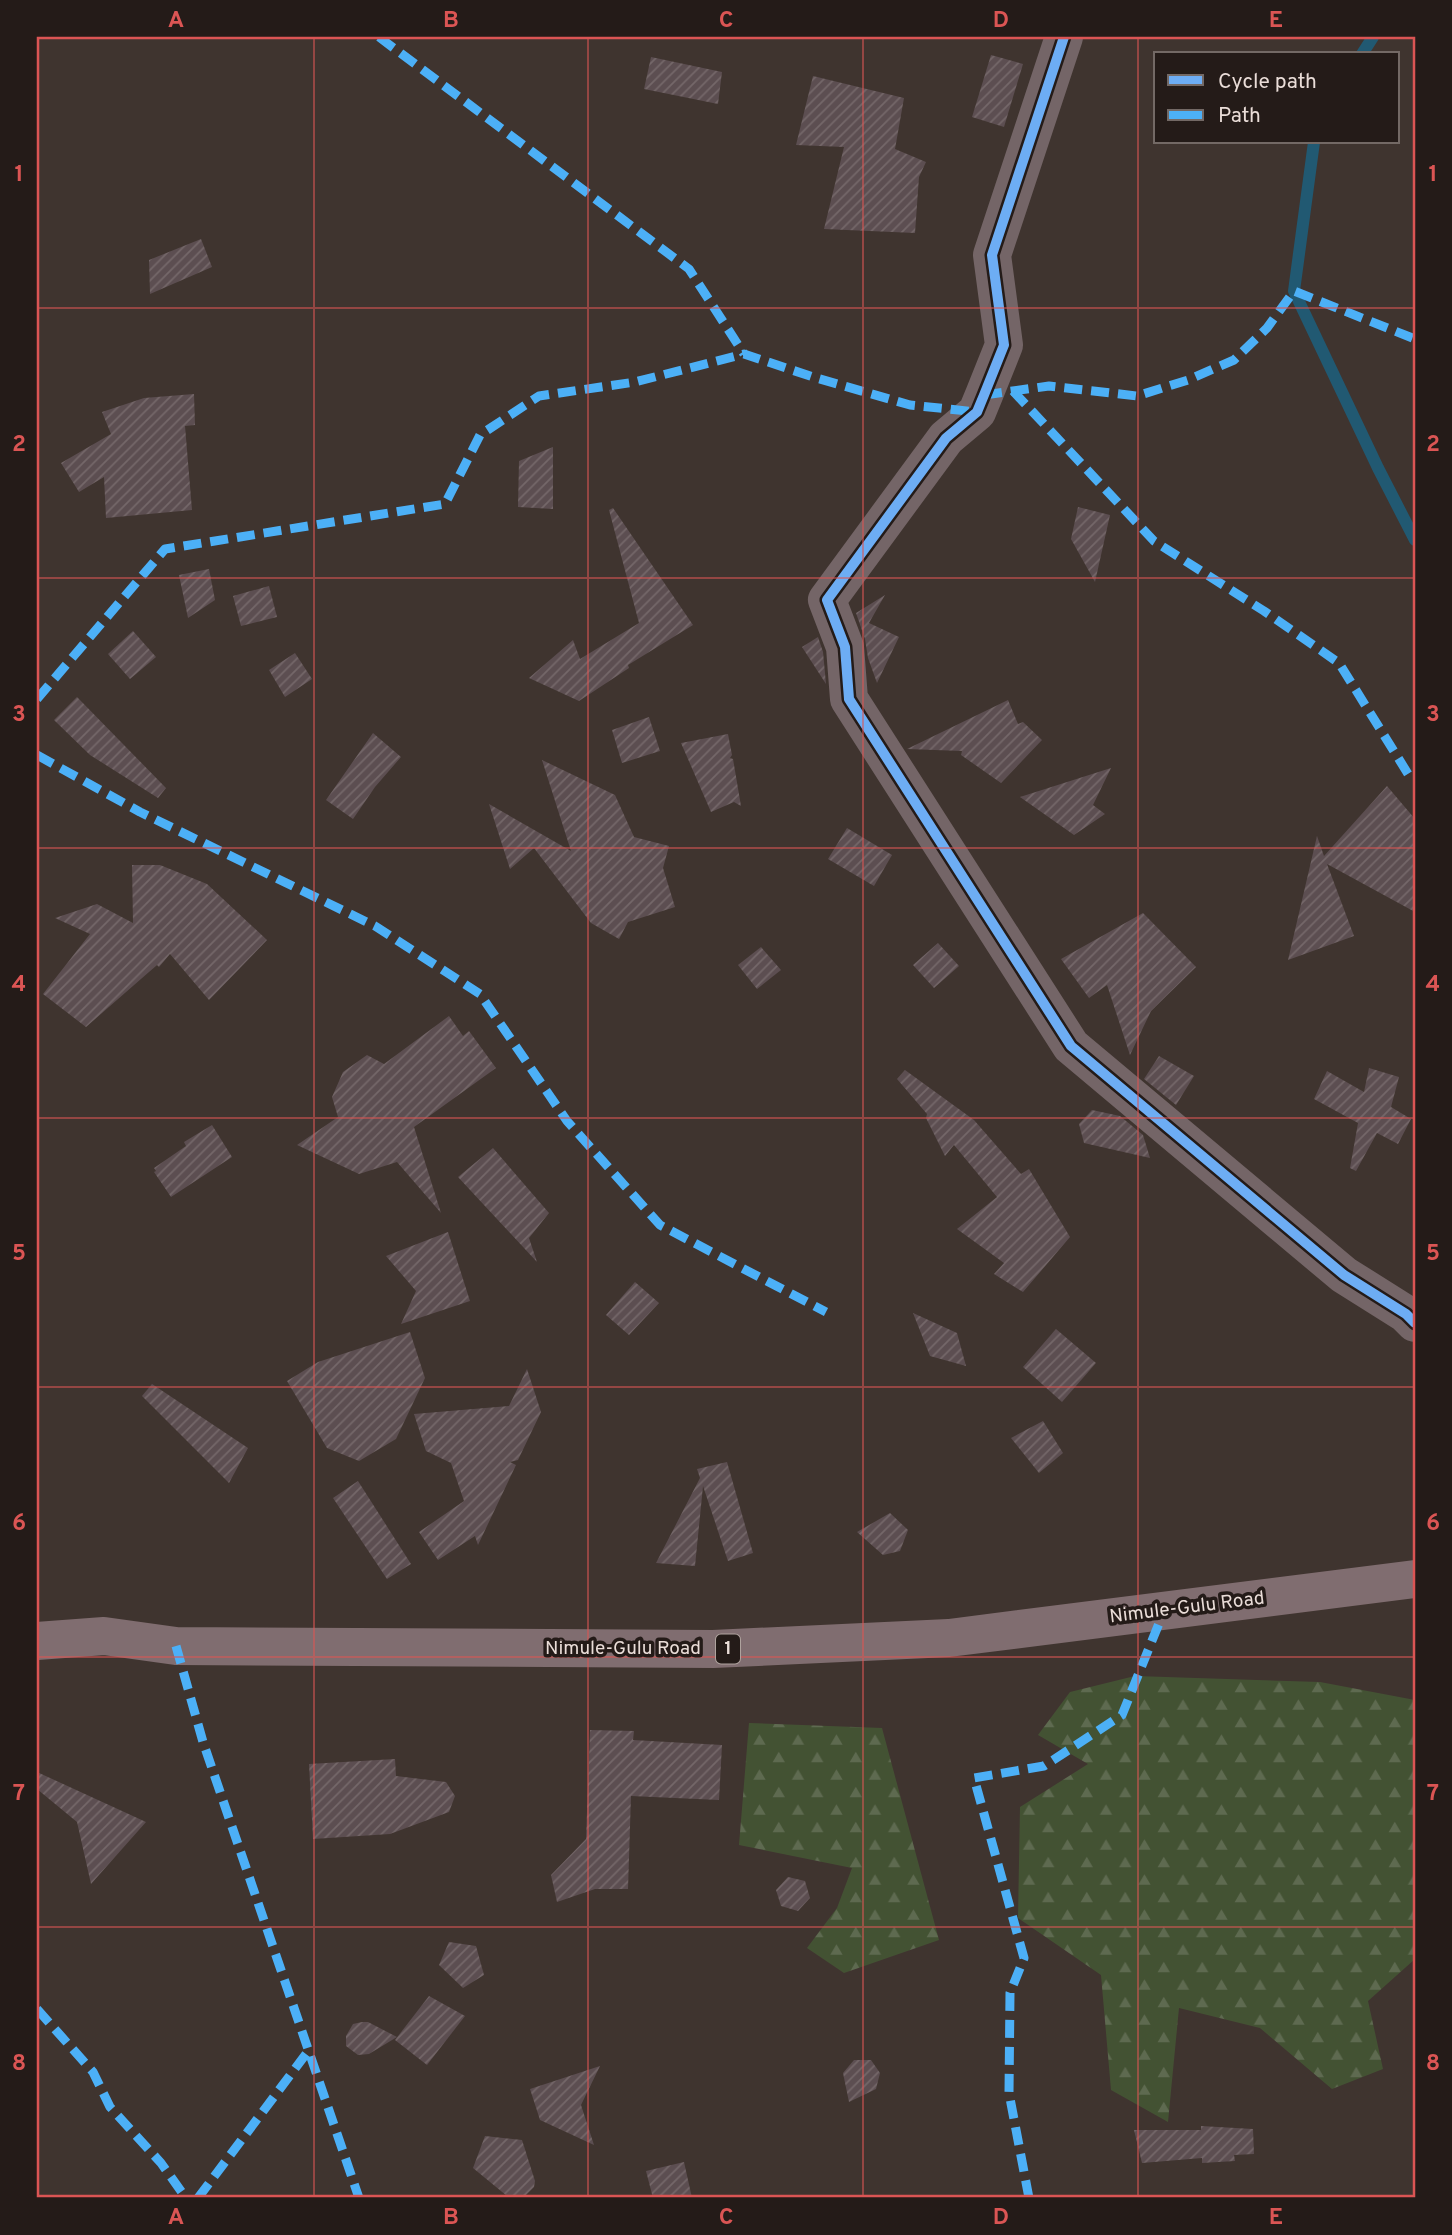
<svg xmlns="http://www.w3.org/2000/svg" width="1452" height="2235" viewBox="0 0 1452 2235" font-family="Overpass,sans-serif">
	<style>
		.forest { fill: url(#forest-firs) }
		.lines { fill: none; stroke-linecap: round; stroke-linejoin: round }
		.stream { stroke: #215972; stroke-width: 12 }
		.building { fill: url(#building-hatch) }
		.minor { stroke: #746567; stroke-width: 38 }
		.major { stroke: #806d70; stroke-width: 38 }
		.quiet { stroke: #4cb0f7; stroke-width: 9; stroke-dasharray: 18 9; stroke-linecap: butt }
		.cycleway-casing { stroke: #241b18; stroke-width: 15 }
		.cycleway { stroke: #6dadf4; stroke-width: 10 }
		.grid { fill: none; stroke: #db5554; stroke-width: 2; stroke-opacity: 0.55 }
		.labels { text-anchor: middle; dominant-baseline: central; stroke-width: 7; stroke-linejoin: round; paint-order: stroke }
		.shield { fill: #241b18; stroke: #afa39e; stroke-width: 2 }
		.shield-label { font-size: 18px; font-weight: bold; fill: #eaddd8 }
		.street-label { font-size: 19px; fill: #eaddd8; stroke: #241b18 }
		.neatline { fill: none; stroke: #db5554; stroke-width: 2.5 }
		.grid-label { font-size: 23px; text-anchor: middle; font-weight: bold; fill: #db5554 }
	</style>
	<defs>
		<pattern id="forest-firs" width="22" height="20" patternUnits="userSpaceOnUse" patternTransform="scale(1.75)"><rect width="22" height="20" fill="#435233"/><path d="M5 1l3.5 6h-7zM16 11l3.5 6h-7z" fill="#5e6a50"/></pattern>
		<pattern id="building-hatch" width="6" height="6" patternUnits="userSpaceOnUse" patternTransform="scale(1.75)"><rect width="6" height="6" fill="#5c4e51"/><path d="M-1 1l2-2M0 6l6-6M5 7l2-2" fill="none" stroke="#746769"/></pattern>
	</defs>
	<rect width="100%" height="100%" fill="#3f342f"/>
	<!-- forest -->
	<g class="forest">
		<polygon points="1135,1676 1320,1682 1415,1700 1415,1959 1368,2001 1383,2069 1332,2089 1260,2028 1179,2008 1168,2122 1111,2090 1101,1975 1018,1918 1020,1807 1088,1764 1038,1735 1070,1692"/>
		<polygon points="749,1723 882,1728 939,1940 844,1973 807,1948 837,1908 852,1868 739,1845"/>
	</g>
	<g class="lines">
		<!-- stream -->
		<g class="stream">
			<polyline points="1362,54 1373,37"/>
			<polyline points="1314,142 1294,291 1378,468 1415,540"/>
		</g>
	</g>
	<!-- building -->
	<g class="building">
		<polygon points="991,55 1023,64 1004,127 972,117"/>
		<polygon points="651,57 722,72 718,104 644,89"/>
		<polygon points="813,76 904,98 895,149 926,162 919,177 915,233 824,229 844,147 796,145"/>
		<polygon points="201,239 212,267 150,294 149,260"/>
		<polygon points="194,394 195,425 185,426 192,510 106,518 104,477 79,492 61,463 111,434 102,412 144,398"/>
		<polygon points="553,447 553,509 518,507 519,461"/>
		<polygon points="1078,507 1110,515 1095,582 1071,539"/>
		<polygon points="613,508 693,625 628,665 629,668 579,701 529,678 573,640 580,659 639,623 609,510"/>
		<polygon points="209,569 215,600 188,618 179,575"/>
		<polygon points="269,586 277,617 241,626 233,596"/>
		<polygon points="885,595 869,623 899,637 877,683 868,658 865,639 856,613"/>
		<polygon points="133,631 156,657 130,679 108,654"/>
		<polygon points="818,637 823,652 826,684 802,647"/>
		<polygon points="295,653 312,679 285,697 269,670"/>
		<polygon points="77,697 166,788 158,798 90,755 54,720"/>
		<polygon points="1008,700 1018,724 1023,722 1042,740 1001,783 961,755 962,751 907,749"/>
		<polygon points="649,717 660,751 622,763 612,730"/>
		<polygon points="373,733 401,757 375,787 353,819 326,800"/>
		<polygon points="728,734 732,755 730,758 733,759 741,806 734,802 711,812 681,743"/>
		<polygon points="542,760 615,795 634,837 669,846 663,868 675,907 628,922 619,939 591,923 534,848 510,869 489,804 571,851"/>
		<polygon points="1111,768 1093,805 1105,814 1074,835 1020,797"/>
		<polygon points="1387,786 1415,819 1415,912 1327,864 1354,936 1288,960 1317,836 1324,856"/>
		<polygon points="847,828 892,855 874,886 828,859"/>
		<polygon points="132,865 160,865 207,884 267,940 209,1000 170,954 159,967 157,965 86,1027 43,994 90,934 55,918 97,904 133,923"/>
		<polygon points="1143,913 1196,967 1151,1011 1130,1055 1107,985 1089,998 1061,959"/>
		<polygon points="938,943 959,966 934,988 913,965"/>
		<polygon points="761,947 781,970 757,989 738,965"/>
		<polygon points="449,1016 463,1036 469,1031 496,1068 414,1127 441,1213 397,1162 359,1174 297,1145 338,1117 332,1097 343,1072 367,1055 384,1064"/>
		<polygon points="1159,1056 1194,1076 1176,1105 1144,1079"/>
		<polygon points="1369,1068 1399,1077 1391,1107 1411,1119 1398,1144 1377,1133 1356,1171 1350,1168 1358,1123 1314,1099 1327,1071 1364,1092"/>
		<polygon points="905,1070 974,1120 1021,1174 1029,1169 1070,1237 1023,1292 994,1274 1004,1263 957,1229 997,1197 954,1145 945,1156 926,1118 927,1114 897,1079"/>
		<polygon points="1092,1110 1120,1116 1143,1135 1150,1158 1084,1143 1079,1124"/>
		<polygon points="212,1125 232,1157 171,1197 154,1172 156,1171 154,1168 186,1146 184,1142"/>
		<polygon points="493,1148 549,1213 529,1238 537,1262 458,1177"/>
		<polygon points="448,1232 470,1301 401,1324 416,1291 386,1256"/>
		<polygon points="635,1282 659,1303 629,1335 606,1315"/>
		<polygon points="913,1313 957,1333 966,1366 930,1356"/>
		<polygon points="1056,1329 1096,1363 1062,1402 1023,1367"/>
		<polygon points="410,1332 425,1378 396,1439 359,1461 327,1448 287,1381 318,1362"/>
		<polygon points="527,1369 541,1412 518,1460 510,1462 516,1465 478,1545 475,1536 438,1560 419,1532 464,1501 451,1463 426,1451 414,1414 509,1406"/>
		<polygon points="152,1384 248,1448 229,1483 142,1396"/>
		<polygon points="1043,1421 1063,1453 1039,1473 1011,1438"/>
		<polygon points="727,1462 753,1553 728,1561 703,1486 695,1566 656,1563 700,1478 697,1469"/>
		<polygon points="358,1481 411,1564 387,1579 333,1498"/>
		<polygon points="890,1513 908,1530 900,1551 883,1555 857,1532"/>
		<polygon points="590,1730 634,1731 633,1740 722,1745 719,1800 631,1796 628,1889 595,1889 557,1902 551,1875 586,1839"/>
		<polygon points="395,1759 396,1776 446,1782 455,1796 449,1812 390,1834 313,1839 309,1764"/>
		<polygon points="37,1772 146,1822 91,1884 77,1822 37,1789"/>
		<polygon points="788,1877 805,1881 810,1898 798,1911 781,1906 776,1890"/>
		<polygon points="449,1942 476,1946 484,1975 463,1988 439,1965"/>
		<polygon points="429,1996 465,2016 427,2065 395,2040"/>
		<polygon points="362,2022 368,2022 397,2037 369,2054 358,2055 346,2046 346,2036 353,2024"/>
		<polygon points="854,2060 871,2060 880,2073 876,2089 849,2102 843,2073"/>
		<polygon points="600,2066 581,2105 594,2145 540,2120 530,2089"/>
		<polygon points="1201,2126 1253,2129 1254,2154 1234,2155 1235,2161 1202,2163 1202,2158 1142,2163 1134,2130 1201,2130"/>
		<polygon points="485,2136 522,2140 535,2181 534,2187 525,2196 507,2196 473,2168"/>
		<polygon points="684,2162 692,2198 653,2198 646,2171"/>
	</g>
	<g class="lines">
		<!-- minor -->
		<polyline class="minor" points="1064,37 992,255 1004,345 984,395 977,412 946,438 827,600 845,647 849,699 1071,1046 1344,1275 1406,1314 1415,1323"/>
		<!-- major -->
		<polyline class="major" points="37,1641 104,1636 176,1646 713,1649 949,1638 1415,1579"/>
		<!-- quiet -->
		<g class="quiet">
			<polyline points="379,37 689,269 744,354"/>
			<polyline points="1013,391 1154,541 1264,611 1339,663 1410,777"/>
			<polyline points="984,395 1049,386 1137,396 1188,380 1234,360 1267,328 1294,291 1415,339"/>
			<polyline points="37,699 165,549 445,504 480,435 539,396 635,382 744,354 813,377 910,405 977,412"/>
			<polyline points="37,755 140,812 375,926 480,994 567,1121 660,1225 826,1312"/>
			<polyline points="176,1646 203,1742 359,2198"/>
			<polyline points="37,2009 93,2072 110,2107 161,2163 186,2198"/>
			<polyline points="198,2198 309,2050"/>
			<polyline points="1029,2198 1009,2093 1010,1993 1024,1958 974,1778 1044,1766 1122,1715 1164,1611"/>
		</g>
		<defs>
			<polyline id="cycleway" points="1064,37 992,255 1004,345 984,395 977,412 946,438 827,600 845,647 849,699 1071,1046 1344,1275 1406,1314 1415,1323"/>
		</defs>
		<!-- cycleway casing -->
		<use href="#cycleway" class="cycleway-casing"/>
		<!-- cycleway -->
		<use href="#cycleway" class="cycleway"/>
	</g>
	<!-- grid -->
	<path class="grid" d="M314 37V2198M588 37V2198M863 37V2198M1138 37V2198M37 308H1415M37 578H1415M37 848H1415M37 1118H1415M37 1387H1415M37 1657H1415M37 1927H1415"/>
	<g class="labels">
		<!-- shield labels -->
		<rect class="shield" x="716" y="1634.5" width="24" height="29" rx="5"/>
		<g class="shield-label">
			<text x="728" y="1649">1</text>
		</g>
		<!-- street labels -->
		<g class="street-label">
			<text transform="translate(1187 1608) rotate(-7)">Nimule-Gulu Road</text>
			<text x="623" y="1649">Nimule-Gulu Road</text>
		</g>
	</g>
	<!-- border -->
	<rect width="1452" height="2235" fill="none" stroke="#241b18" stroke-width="77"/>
	<!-- legend -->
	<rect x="1154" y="52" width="245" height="91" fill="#241b18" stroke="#736965" stroke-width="2"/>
	<rect x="1168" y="75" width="35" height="10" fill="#6dadf4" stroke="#736965" stroke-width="2"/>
	<text x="1218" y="88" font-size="21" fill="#eaddd8">Cycle path</text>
	<rect x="1168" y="110" width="35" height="10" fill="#4cb0f7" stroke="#736965" stroke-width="2"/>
	<text x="1218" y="122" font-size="21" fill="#eaddd8">Path</text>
	<rect x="38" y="38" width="1376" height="2158" class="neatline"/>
	<g class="grid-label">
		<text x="176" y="27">A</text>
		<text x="451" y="27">B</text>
		<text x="726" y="27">C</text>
		<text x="1001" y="27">D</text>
		<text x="1276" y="27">E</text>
		<text x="19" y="181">1</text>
		<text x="1433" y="181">1</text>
		<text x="19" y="451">2</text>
		<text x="1433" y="451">2</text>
		<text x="19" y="721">3</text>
		<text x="1433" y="721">3</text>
		<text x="19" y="991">4</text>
		<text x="1433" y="991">4</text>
		<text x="19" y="1260">5</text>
		<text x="1433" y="1260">5</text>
		<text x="19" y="1530">6</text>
		<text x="1433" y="1530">6</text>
		<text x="19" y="1800">7</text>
		<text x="1433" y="1800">7</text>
		<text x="19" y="2070">8</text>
		<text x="1433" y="2070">8</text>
		<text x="176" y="2224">A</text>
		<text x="451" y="2224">B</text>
		<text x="726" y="2224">C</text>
		<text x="1001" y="2224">D</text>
		<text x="1276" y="2224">E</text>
	</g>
</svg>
